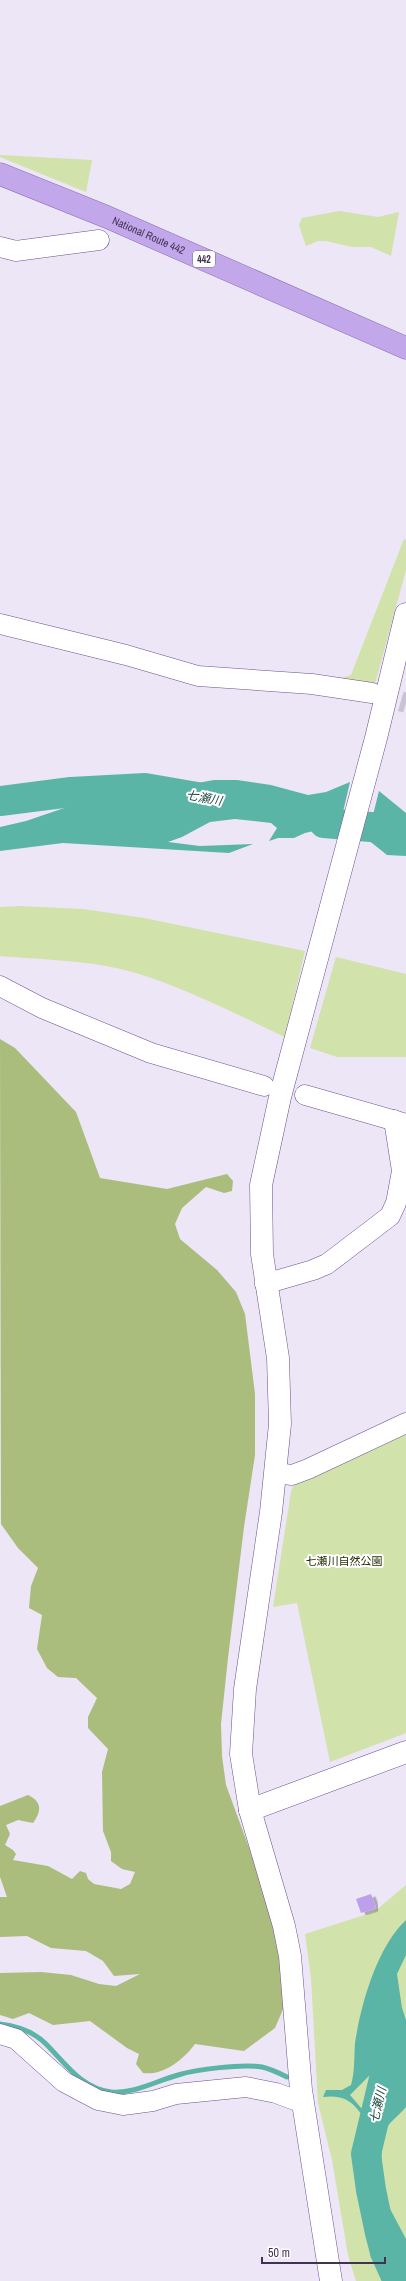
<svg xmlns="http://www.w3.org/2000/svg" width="406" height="2281" viewBox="0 0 406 2281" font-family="'Archivo Narrow','Noto Sans JP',sans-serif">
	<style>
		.green { fill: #d1e2aa }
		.forest { fill: #aabd7d }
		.water { fill: #5bb5a7; fill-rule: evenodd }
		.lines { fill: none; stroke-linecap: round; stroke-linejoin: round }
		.stream { stroke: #5bb5a7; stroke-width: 5 }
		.river { stroke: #5bb5a7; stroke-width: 30 }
		.building { fill: #bda0eb; filter: url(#shadow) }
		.minor-tunnel { stroke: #cac2d5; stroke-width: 20; stroke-dasharray: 20 10; stroke-linecap: butt }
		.minor-casing { stroke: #6c5093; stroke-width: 21 }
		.tertiary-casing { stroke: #6c5093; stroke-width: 23 }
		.trunk-casing { stroke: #8b70b2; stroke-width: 23 }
		.minor { stroke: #fff; stroke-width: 20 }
		.tertiary { stroke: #fff; stroke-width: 22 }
		.trunk { stroke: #c2a7eb; stroke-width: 22 }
		.labels { text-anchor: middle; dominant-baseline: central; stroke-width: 4; stroke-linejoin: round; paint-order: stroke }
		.shield { fill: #fff; stroke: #797086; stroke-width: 1 }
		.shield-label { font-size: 10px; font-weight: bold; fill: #403352 }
		.street-label { font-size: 11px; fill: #403352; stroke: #fff }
		.park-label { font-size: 11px; fill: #242f00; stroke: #fff }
		.water-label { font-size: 12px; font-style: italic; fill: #204943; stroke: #fff }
	</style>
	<defs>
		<filter id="shadow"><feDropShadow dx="4.5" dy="2.5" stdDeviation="0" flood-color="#0004"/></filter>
	</defs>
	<rect width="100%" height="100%" fill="#ece6f6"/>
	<!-- green -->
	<g class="green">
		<polygon points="0,155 92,160 86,192 0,157"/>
		<polygon points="339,211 378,217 399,212 391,256 371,247 352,247 326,241 318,241 306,246 299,225 302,218"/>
		<polygon points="404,539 406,540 406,570 375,684 334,680 351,675"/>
		<path d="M19 906 83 909 144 918 305 951 285 1037C236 1014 188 989 136 973 93 960 45 960 0 956V907Z"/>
		<polygon points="336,957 406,974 406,1057 337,1057 310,1048"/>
		<polygon points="406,1430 406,1733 330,1762 297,1603 273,1607 291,1492 294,1483"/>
		<polygon points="406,1885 406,2281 356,2281 348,2255 332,2160 318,2103 311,1978 305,1934 374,1912"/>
	</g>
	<!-- forest -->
	<path class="forest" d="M0 1039 15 1048 76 1112 100 1178 167 1189 227 1174 233 1181 232 1191 224 1193 206 1187 182 1208 175 1224 180 1239 217 1270 236 1292 245 1314 255 1394V1455L244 1527 228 1658 221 1724 222 1756 226 1785 269 1902 281 1952 284 2007 275 2028 244 2051 195 2044C183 2060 163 2076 143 2073L136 2064 139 2054 127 2048 90 2021 53 2025 29 2013 13 2019 0 2015V1973L41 1972 71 1975 99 1984 116 1986 140 1974 114 1976 103 1961 86 1951 51 1948 27 1936 0 1937V1897H7L0 1877V1806L28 1795C43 1802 41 1812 33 1823L18 1820 6 1825 10 1834 5 1845 13 1850 16 1854 13 1860 48 1866 72 1879 80 1871 86 1873 88 1879 94 1884 121 1889 130 1884 135 1872 122 1869 111 1861V1852L103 1831 102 1772 108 1749 88 1728V1717L97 1698 76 1678 58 1677 47 1668 37 1649 42 1615 29 1608 31 1586 38 1568 18 1548 1 1524Z"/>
	<!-- water -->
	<g class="water">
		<polygon points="214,780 237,780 271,785 308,795 326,792 350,782 339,829 322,829 305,833 294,838 278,838 269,841 277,828 271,823 235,819 210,822 182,837 168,842 200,846 253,844 229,853 63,843 0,851 0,827 26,821 70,806"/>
		<polygon points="379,791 406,813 406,856 387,855 367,839"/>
		<path d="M406 1920V1955L397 1974 402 2008 406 2020V2107C396 2119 377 2130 382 2148L380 2190 406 2239V2281H388L393 2259 388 2236 381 2221 378 2220 373 2227 371 2258 360 2196 363 2162 372 2130C358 2109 351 2093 323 2097L326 2090H342L351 2085C355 2072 354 2056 355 2043 361 2004 377 1947 406 1920ZM376 2072 387 2079C390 2097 386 2108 374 2123L350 2095 369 2076Z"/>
	</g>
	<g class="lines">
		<!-- stream -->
		<path class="stream" d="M0 2024C17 2026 34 2032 46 2044 65 2063 82 2089 111 2092 134 2094 156 2081 178 2075 197 2069 242 2064 262 2067 271 2069 279 2073 287 2077"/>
		<!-- river -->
		<g class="river">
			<polyline points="0,801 71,792 145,788 197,797"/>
			<polyline points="324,823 406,830"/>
			<polyline points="385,2036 388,2062 366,2154 371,2190 380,2233 385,2252 398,2281"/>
		</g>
	</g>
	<!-- building -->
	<polygon class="building" points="371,1894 376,1908 361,1913 356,1899"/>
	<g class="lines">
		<!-- minor-tunnel -->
		<polyline class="minor-tunnel" points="372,693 406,703"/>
		<defs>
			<g id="minor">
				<polyline points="0,247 16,251 99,240"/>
				<polyline points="0,624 126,655 198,676 312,684 372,693"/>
				<polyline points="0,986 42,1008 151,1053 264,1086"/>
				<polyline points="305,1095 406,1124"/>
				<polyline points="265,1284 313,1270 327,1264 390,1216 396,1203 402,1171 394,1120"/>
				<polyline points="276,1473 292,1475 308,1469 406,1423"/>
				<polyline points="0,2034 16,2039 64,2082 98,2100 123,2105 153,2101 176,2094 246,2087 276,2093 303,2103"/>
			</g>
			<g id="tertiary">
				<polyline points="250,1810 406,1752"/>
				<polyline points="331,2281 301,2090 290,1956 284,1926 250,1810 241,1754 245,1689 271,1512 280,1424 278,1358 262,1254 261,1185 280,1097 376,738 406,614"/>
			</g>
			<g id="trunk">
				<path id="s1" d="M0 174 107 217 406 348"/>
			</g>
		</defs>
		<!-- minor casing -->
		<use href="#minor" class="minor-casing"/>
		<!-- tertiary casing -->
		<use href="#tertiary" class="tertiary-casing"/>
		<!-- trunk casing -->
		<use href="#trunk" class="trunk-casing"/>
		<!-- minor -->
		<use href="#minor" class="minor"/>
		<!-- tertiary -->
		<use href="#tertiary" class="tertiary"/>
		<!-- trunk -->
		<use href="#trunk" class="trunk"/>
	</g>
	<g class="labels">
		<!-- shield labels -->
		<rect class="shield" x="193" y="251" width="22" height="16" rx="3"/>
		<g class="shield-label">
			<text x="204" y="259">442</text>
		</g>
		<!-- street labels -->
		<g class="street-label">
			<text stroke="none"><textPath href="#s1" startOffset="161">National Route 442</textPath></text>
		</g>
		<!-- park labels -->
		<g class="park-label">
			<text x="344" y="1561">七瀬川自然公園</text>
		</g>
		<!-- water labels -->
		<g class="water-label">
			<text transform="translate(204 798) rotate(10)">七瀬川</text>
			<text transform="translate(378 2105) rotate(-77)">七瀬川</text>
		</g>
	</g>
	<!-- scale -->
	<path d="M262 2257v6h123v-6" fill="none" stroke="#403352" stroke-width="2"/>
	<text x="268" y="2257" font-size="12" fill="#403352" stroke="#ffffff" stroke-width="3" paint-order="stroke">50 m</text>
</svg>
